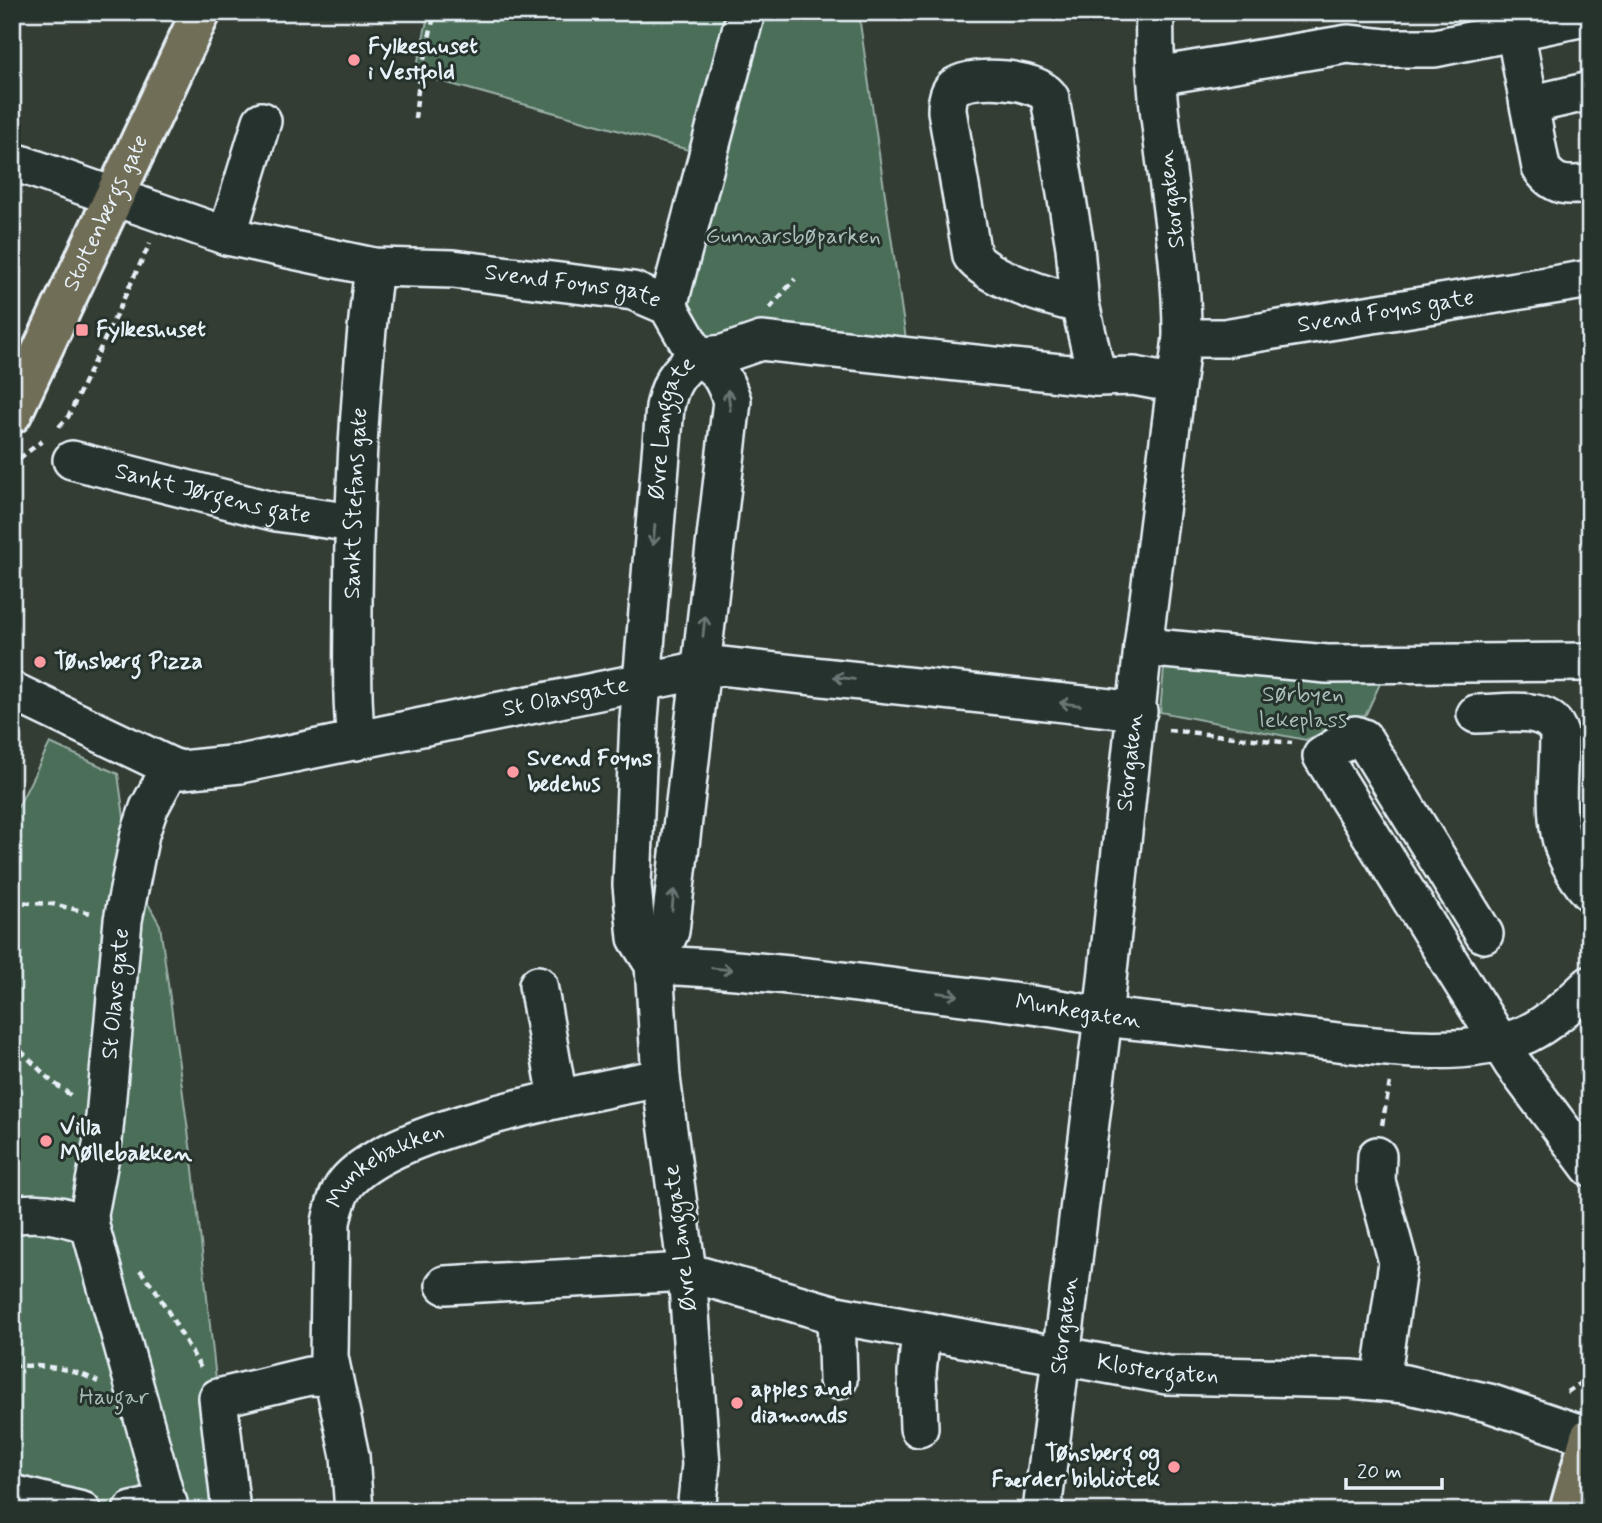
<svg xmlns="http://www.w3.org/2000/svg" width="1602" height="1523" viewBox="0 0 1602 1523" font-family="Mynerve,sans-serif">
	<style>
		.green { fill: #4c6e58; stroke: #9ab0a8; stroke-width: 2 }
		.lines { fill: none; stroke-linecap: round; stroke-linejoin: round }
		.minor-casing { stroke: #e8f1f8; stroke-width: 42 }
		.major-casing { stroke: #e8f1f8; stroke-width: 44 }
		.path { stroke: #e8f1f8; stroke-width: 4.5; stroke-dasharray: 7 5; stroke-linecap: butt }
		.minor { stroke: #26332d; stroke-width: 37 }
		.major { stroke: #716e59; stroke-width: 38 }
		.oneway { stroke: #6a7674 }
		.poi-dot { fill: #ff9aa2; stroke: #26332d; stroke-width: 2.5 }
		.labels { text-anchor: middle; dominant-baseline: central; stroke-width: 6; stroke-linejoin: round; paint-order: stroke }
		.poi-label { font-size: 23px; font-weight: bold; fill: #e8f1f8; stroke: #26332d; text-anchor: start }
		.street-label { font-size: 23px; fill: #e8f1f8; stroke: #26332d }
		.park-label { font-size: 23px; fill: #aabdb8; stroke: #26332d }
	</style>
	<rect width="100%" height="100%" fill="#343d34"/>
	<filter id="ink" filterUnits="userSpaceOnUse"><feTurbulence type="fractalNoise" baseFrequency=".0143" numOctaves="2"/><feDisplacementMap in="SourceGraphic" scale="14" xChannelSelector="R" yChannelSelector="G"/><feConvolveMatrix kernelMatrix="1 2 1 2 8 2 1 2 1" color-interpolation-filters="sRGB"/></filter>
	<g filter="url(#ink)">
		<!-- green -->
		<g class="green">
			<polygon points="429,12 1117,12 1116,20 859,16 907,346 698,351 672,304 714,157 415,74"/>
			<polygon points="1165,658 1385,673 1366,714 1306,740 1160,712"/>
			<polygon points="50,743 118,774 132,875 160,925 192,1160 218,1398 210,1511 12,1511 12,805 18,807"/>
		</g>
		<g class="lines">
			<defs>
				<g id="minor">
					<path d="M1515 30 1541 168C1555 188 1568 186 1590 184"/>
					<polyline points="1157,76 1348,44 1385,48 1435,48 1590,16"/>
					<polyline points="1529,105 1590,91"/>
					<path id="s1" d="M12 161 227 236 374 267 453 269 633 291 668 306 697 357"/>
					<polyline points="227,236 262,121"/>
					<path d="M1080 304 1075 247 1050 98C1038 78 975 74 956 86 948 91 947 102 947 111L972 256C988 279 1053 298 1080 304L1097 377"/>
					<polyline points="668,306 746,12"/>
					<path id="s2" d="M1182 338H1224L1590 279"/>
					<polyline points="697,357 723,354 761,341 1097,377 1134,376 1155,380"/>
					<path id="s3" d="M72 460 276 512 354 523"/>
					<polyline points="1143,647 1327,664 1590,662"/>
					<path id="s4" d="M12 691 171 767 182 770 240 764 721 666 1138 711"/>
					<path d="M1476 714C1503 714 1550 703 1559 734 1559 796 1546 843 1590 892"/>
					<path id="s5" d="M356 741C351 695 353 649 353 602 354 490 360 378 374 267"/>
					<polyline points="1484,934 1363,738 1355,735 1322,756 1513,1064 1590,1167"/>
					<path id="s6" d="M654 965C740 968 827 979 913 990 977 998 1040 1004 1103 1017 1166 1023 1230 1030 1294 1037 1364 1044 1461 1063 1527 1034 1550 1023 1572 1002 1590 985"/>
					<path d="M654 965 670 931 732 401C724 378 719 368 697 357"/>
					<polyline points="538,985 558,1098"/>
					<polyline points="1377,1156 1376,1181 1398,1262 1381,1381"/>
					<path d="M12 1215C38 1211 66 1215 90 1226"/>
					<path id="s7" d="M445 1285 687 1272 836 1315 1167 1375 1351 1379 1405 1384 1489 1403 1590 1437"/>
					<polyline points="836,1315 838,1380"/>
					<polyline points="919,1428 917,1373 921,1331"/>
					<polyline points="12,1494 82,1511"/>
					<polyline points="132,1511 168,1503"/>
					<path id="s8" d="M169 1511 90 1226 89 1214 103 1140 123 920 140 834 149 808 171 767"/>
					<polyline points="231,1511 218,1398 309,1376 332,1377"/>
					<path id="s9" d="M354 1511 350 1456 329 1357 331 1222C334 1209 337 1194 346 1183 390 1128 589 1092 661 1078"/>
					<path id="s10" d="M696 1511 701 1465 687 1272 661 1078 654 965 637 938 632 885 639 719 665 407C670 383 677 372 697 357"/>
					<path id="s11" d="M1042 1511 1103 1017 1143 647 1182 338C1183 229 1151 121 1155 12"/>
				</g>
				<g id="major">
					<path id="s12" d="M12 414 201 12"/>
					<polyline points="1569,1511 1590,1437"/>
				</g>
			</defs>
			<!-- minor casing -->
			<use href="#minor" class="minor-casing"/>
			<!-- major casing -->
			<use href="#major" class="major-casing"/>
			<!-- path -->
			<g class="path">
				<polyline points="415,119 419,81 435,12"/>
				<polyline points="770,308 795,279"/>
				<polyline points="59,427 68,417 150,243"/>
				<polyline points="12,468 16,461 42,441"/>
				<polyline points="1168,730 1292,743"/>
				<polyline points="12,902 52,904 91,913"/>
				<polyline points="12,1042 50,1080 73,1097"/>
				<polyline points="1382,1125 1390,1082"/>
				<polyline points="140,1270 155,1289 202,1370"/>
				<path d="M12 1366C43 1365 71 1367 98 1382"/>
				<polyline points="1567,1392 1587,1379 1590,1371"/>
			</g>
			<!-- minor -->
			<use href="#minor" class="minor"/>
			<!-- major -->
			<use href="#major" class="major"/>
		</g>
		<!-- one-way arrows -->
		<defs><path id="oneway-shaft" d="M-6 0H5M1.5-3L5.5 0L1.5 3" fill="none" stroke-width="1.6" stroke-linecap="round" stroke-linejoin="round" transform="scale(1.75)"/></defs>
		<g class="oneway">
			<use href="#oneway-shaft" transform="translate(729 400) rotate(-97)"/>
			<use href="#oneway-shaft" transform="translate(654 535) rotate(95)"/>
			<use href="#oneway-shaft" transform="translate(704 626) rotate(-84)"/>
			<use href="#oneway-shaft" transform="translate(844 678) rotate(-173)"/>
			<use href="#oneway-shaft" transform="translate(1070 704) rotate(-173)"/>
			<use href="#oneway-shaft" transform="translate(673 900) rotate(-84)"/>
			<use href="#oneway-shaft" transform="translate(722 969) rotate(6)"/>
			<use href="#oneway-shaft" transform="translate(948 994) rotate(7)"/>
		</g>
	</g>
	<!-- markers -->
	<g class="poi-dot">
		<circle cx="354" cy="60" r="7"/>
		<rect x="75" y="323" width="14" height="14" rx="3.5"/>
		<circle cx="40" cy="662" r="7"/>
		<circle cx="513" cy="772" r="7"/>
		<circle cx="46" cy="1141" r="7"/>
		<circle cx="737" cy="1403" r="7"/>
		<circle cx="1174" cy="1467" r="7"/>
	</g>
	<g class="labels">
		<!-- poi labels -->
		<g class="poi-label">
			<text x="368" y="47">Fylkeshuset<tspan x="368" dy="26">i Vestfold</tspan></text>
			<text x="96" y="330">Fylkeshuset</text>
			<text x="54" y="662">Tønsberg Pizza</text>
			<text x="527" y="759">Svend Foyns<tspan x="527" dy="26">bedehus</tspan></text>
			<text x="60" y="1128">Villa<tspan x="60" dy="26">Møllebakken</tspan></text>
			<text x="751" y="1390">apples and<tspan x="751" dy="26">diamonds</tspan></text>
			<text x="1160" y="1454" text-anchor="end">Tønsberg og<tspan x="1160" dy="26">Færder bibliotek</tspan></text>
		</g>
		<!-- street labels -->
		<g class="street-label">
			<text transform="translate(1172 199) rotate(-97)">Storgaten</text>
			<text stroke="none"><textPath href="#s12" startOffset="222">Stoltenbergs gate</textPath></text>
			<text stroke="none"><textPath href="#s1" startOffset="578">Svend Foyns gate</textPath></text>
			<text stroke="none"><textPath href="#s2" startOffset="206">Svend Foyns gate</textPath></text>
			<text stroke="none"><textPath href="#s10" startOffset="1094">Øvre Langgate</textPath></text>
			<text stroke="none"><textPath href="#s3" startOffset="145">Sankt Jørgens gate</textPath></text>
			<text stroke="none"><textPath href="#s5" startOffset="238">Sankt Stefans gate</textPath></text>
			<text stroke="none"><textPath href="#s4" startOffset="578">St Olavsgate</textPath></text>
			<text stroke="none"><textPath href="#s11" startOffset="754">Storgaten</textPath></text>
			<text stroke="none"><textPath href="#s8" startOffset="530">St Olavs gate</textPath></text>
			<text stroke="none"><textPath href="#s6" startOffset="427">Munkegaten</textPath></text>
			<text stroke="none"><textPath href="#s9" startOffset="376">Munkebakken</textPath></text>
			<text transform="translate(681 1238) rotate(-97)">Øvre Langgate</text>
			<text stroke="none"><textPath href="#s11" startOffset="187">Storgaten</textPath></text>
			<text stroke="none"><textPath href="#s7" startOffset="724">Klostergaten</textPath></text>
		</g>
		<!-- park labels -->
		<g class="park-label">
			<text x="793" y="237">Gunnarsbøparken</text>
			<text x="1303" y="695">Sørbyen<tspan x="1303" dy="26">lekeplass</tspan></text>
			<text x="114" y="1398">Haugar</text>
		</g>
	</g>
	<!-- margin -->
	<rect width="1602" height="1523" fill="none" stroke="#26332d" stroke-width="42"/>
	<rect x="21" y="21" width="1560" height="1481" fill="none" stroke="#e8f1f8" stroke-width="2.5" filter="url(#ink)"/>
	<!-- scale -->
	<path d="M1346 1478v10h96v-10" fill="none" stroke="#e8f1f8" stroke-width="3.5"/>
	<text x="1357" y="1478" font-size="21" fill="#e8f1f8" stroke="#26332d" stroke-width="5" paint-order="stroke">20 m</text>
</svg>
